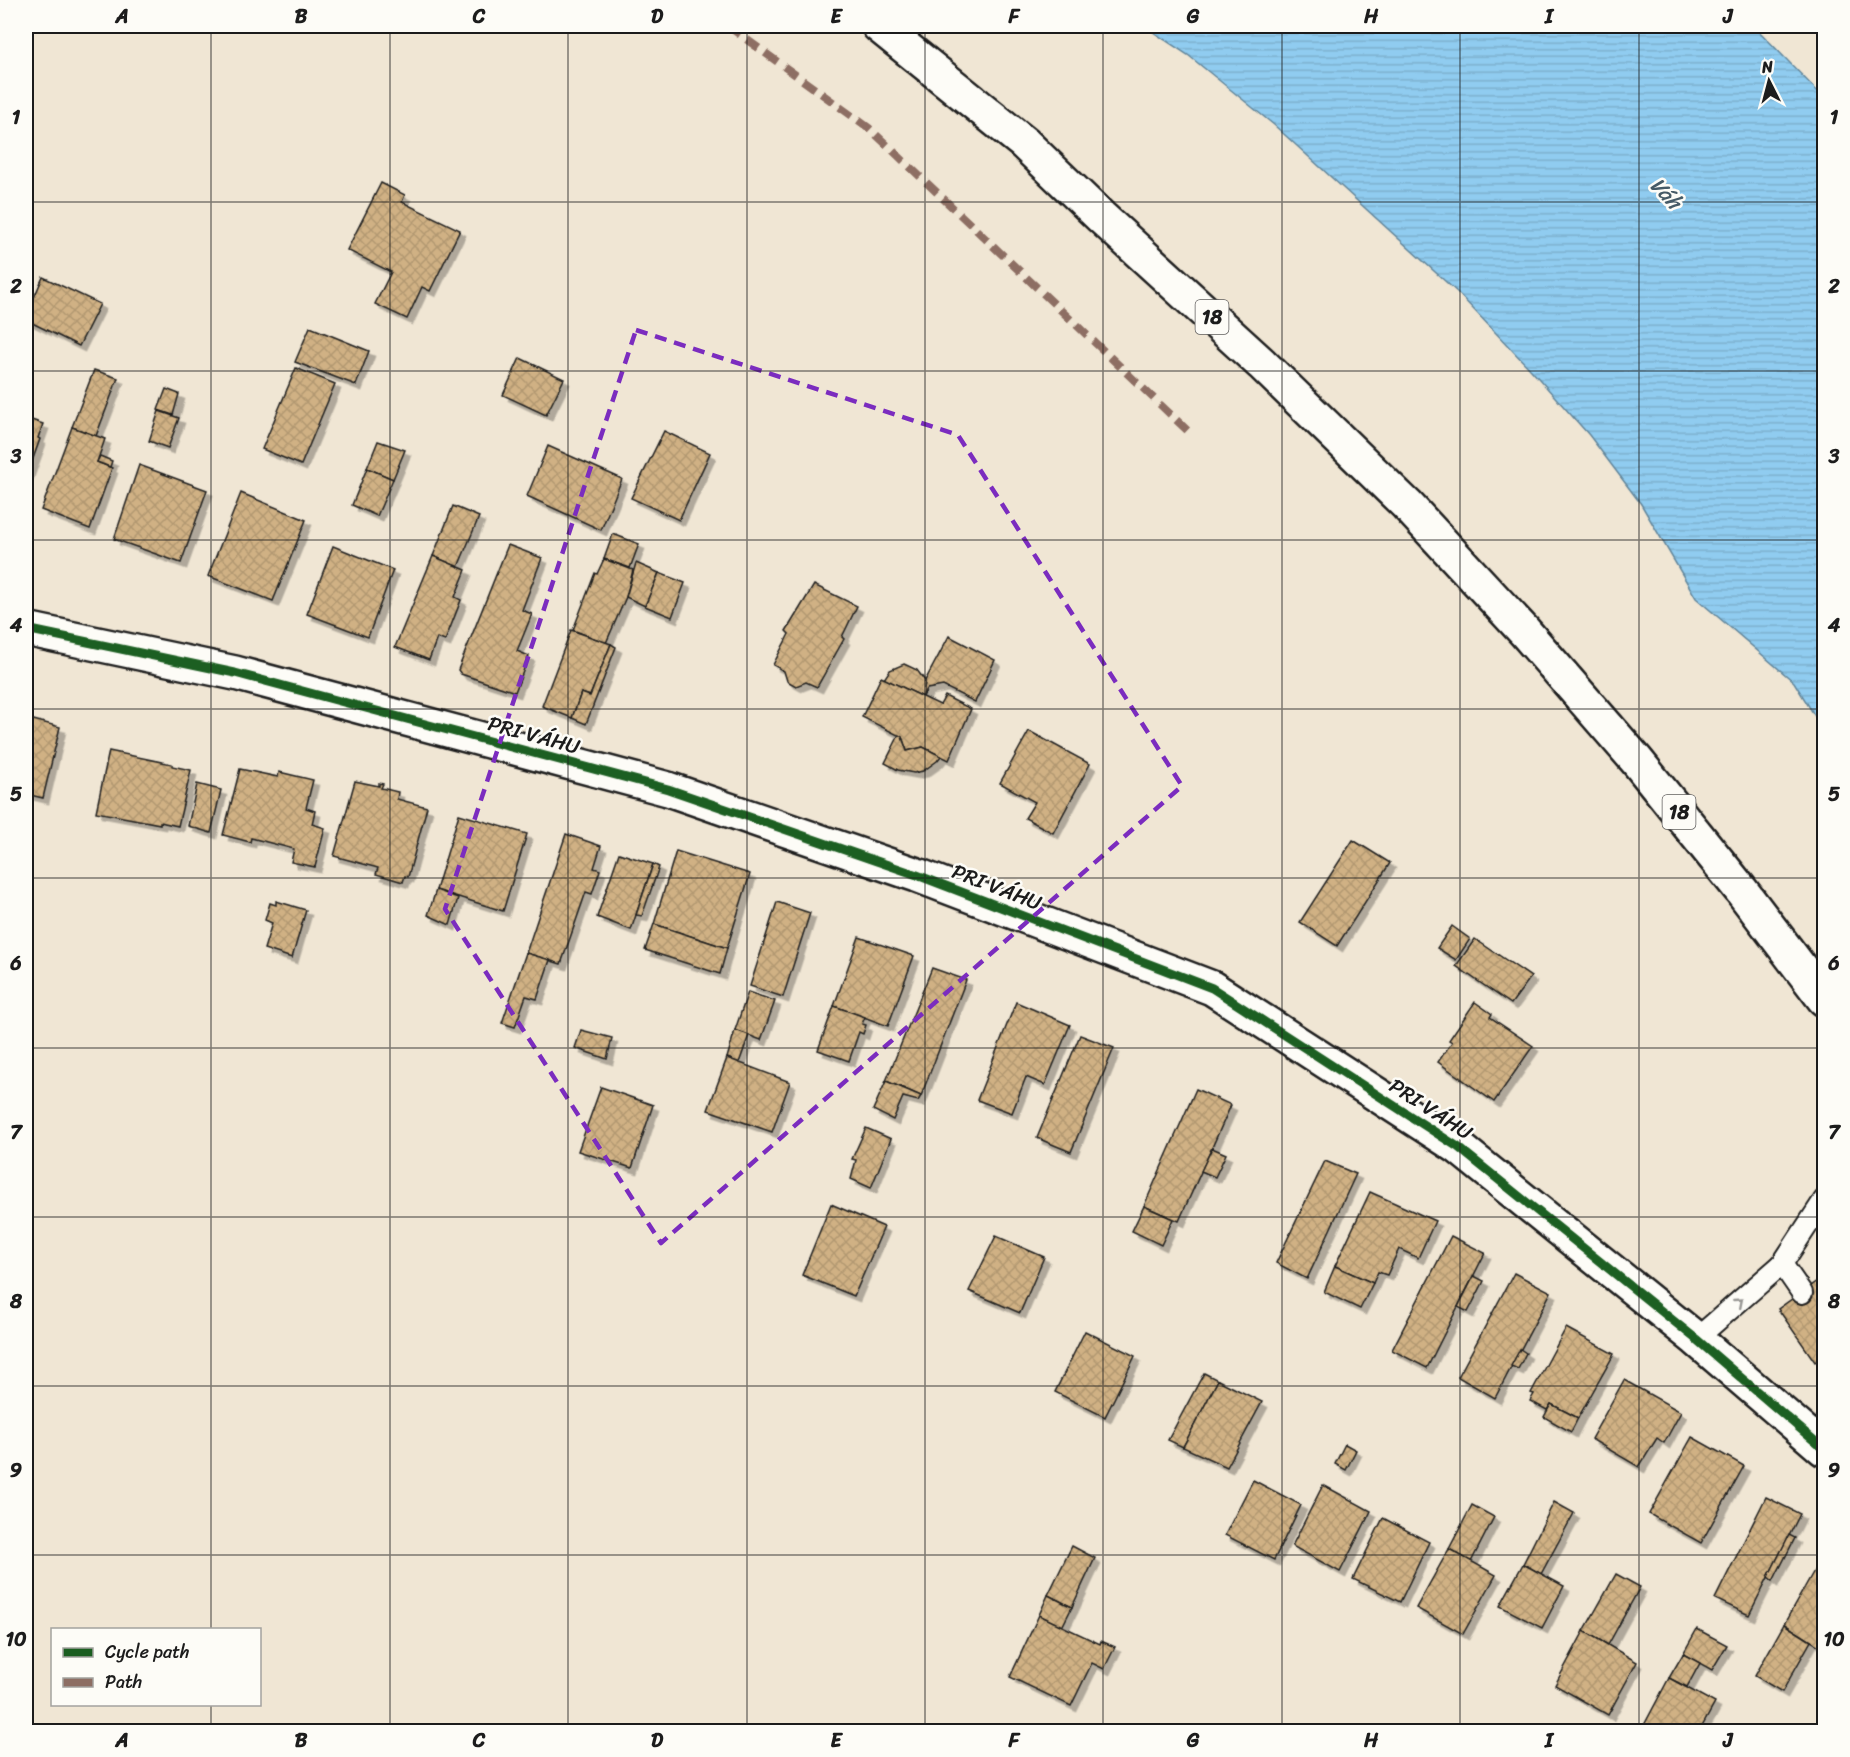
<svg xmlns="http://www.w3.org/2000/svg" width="1850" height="1757" viewBox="0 0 1850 1757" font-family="Sriracha,sans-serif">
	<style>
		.water { fill: url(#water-rules); stroke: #62869b; stroke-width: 1.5 }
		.building { fill: url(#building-cross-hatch); stroke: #1c1c1c; stroke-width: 1.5; filter: url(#shadow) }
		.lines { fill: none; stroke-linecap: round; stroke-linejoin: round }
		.service-casing { stroke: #1c1c1c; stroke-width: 24 }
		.minor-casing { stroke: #1c1c1c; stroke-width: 38 }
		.primary-casing { stroke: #1c1c1c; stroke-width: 38 }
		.service { stroke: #fdfcf7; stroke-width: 20 }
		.minor { stroke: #fdfcf7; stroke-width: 33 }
		.primary { stroke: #fdfcf7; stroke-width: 33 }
		.quiet { stroke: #8d6e63; stroke-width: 8; stroke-dasharray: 15 8; stroke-linecap: butt }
		.cycleway-casing { stroke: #fdfcf7; stroke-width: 13 }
		.cycleway { stroke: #1b5e20; stroke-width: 9 }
		.oneway { stroke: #989794 }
		.marked { fill: none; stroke: #7b2cbf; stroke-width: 4.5; stroke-dasharray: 12 8; stroke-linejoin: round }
		.grid { fill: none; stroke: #1c1c1c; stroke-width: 1.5; stroke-opacity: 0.55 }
		.labels { text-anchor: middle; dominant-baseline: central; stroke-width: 5; stroke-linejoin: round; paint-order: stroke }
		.shield { fill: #fdfcf7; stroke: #605f5e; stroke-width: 1.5 }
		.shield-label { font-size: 20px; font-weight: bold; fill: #1c1c1c }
		.street-label { font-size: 21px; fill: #1c1c1c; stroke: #fdfcf7 }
		.water-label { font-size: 22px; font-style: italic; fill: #455a66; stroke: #fdfcf7 }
		.neatline { fill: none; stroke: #1c1c1c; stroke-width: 2 }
		.grid-label { font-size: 20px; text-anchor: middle; font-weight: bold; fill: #1c1c1c }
	</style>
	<defs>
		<pattern id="water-rules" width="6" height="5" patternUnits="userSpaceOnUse" patternTransform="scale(1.5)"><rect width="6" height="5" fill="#90ccf0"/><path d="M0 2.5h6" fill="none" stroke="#7cafcd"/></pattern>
		<pattern id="building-cross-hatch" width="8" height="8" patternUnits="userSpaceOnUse" patternTransform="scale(1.5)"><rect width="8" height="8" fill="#d0b184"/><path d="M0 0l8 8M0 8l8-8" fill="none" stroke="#b29871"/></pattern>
		<filter id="shadow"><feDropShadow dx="5.5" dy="5.5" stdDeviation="0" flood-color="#0004"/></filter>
	</defs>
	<rect width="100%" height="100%" fill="#f0e6d4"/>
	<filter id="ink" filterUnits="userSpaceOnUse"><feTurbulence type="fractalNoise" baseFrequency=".0167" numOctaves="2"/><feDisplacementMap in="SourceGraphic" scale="12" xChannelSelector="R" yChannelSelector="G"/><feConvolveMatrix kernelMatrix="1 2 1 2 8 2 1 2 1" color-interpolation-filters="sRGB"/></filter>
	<g filter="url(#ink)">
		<!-- water -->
		<polygon class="water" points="1144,26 1754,26 1824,98 1824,731 1794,682 1696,598 1641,504 1589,435 1531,370 1457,292 1274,125 1188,55"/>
		<!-- building -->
		<g class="building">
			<polygon points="381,183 405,195 402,202 460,230 430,291 422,287 407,319 375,304 391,272 347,250"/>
			<polygon points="43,277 100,304 79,346 26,320 26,316"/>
			<polygon points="310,327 369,351 356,385 295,362"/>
			<polygon points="520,358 564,379 546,415 503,395"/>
			<polygon points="296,368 335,384 301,465 262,449"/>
			<polygon points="94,370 118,378 96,436 72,427"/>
			<polygon points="166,389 179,394 173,415 158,410"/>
			<polygon points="159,411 179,418 168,448 149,441"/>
			<polygon points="26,418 43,424 38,438 40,439 26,478"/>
			<polygon points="72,427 105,439 97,462 112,468 90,529 41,510"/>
			<polygon points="664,431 710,453 679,520 631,498"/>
			<polygon points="378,441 405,450 393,479 367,468"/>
			<polygon points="548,446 622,479 601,530 527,496"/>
			<polygon points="100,456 112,461 110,467 97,462"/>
			<polygon points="139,465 207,490 181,563 114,539"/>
			<polygon points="367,468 393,479 377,516 352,505"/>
			<polygon points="241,493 306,520 273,601 208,576"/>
			<polygon points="453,506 479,517 458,567 433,556"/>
			<polygon points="613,534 639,544 630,568 604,559"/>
			<polygon points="508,545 542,558 522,610 532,614 517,651 529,656 515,692 461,674 458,670"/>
			<polygon points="333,546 393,570 368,637 307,614"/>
			<polygon points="433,556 466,570 455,597 461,600 445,641 437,638 429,660 395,647"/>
			<polygon points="604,559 633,570 626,597 606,643 573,630 595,573 597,574"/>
			<polygon points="636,563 659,573 645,606 626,597"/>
			<polygon points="659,573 685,583 672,617 645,606"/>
			<polygon points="814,585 857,606 842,637 844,639 817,687 806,682 796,686 787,681 784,671 773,665 789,634 786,631"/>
			<polygon points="571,630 611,644 590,696 581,693 572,718 542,706"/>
			<polygon points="949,636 995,660 975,702 943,686 927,689 923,697 925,681"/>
			<polygon points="611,644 616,647 586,724 572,718 581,693 590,696"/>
			<polygon points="904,664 917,670 925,681 923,697 884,679 890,670"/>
			<polygon points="881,677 940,705 945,696 971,709 949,760 923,747 907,751 902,737 862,717"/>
			<polygon points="26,718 60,727 43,798 26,794"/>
			<polygon points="1029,731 1090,764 1053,833 1025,818 1035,802 1000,783"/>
			<polygon points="899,735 902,737 907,751 923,747 941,756 937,761 923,771 914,773 898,770 885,763"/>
			<polygon points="109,751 172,764 172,766 191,770 178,826 160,822 160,824 96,812"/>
			<polygon points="240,769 278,777 279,772 313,780 306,808 315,811 312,824 325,828 315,867 291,862 294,849 251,838 250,842 223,835"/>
			<polygon points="355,781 379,786 379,783 383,784 381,788 398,792 397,799 427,807 408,877 405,876 403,882 376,874 378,868 334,856"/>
			<polygon points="197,784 221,790 211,833 188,826"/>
			<polygon points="459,814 527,834 503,911 436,890"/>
			<polygon points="566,834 601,846 594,868 600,870 592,894 586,892 561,964 526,953"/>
			<polygon points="1353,840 1390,863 1337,946 1300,922"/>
			<polygon points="676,851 750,874 727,948 654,924"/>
			<polygon points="619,853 653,864 631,930 597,917"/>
			<polygon points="653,864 659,867 642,916 636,915"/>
			<polygon points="436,890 458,898 450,925 428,915"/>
			<polygon points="276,901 306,910 292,958 264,949 272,923 265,920 270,903 276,905"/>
			<polygon points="777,902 810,913 783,997 750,986"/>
			<polygon points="654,924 727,948 720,974 645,950"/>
			<polygon points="1452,926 1470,939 1456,960 1437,948"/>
			<polygon points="859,937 914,956 888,1026 834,1006"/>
			<polygon points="1475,939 1531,977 1511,1004 1456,966"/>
			<polygon points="526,953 550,960 537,999 526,996 515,1027 502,1023"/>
			<polygon points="932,968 966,980 921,1096 886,1081"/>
			<polygon points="748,992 775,1001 761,1040 735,1030"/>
			<polygon points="1016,1002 1070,1025 1045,1085 1026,1077 1012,1113 977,1100"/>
			<polygon points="1475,1002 1492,1014 1490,1017 1533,1046 1494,1102 1438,1062 1452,1042 1449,1040"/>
			<polygon points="834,1006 865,1017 862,1024 866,1025 863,1034 859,1032 849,1061 818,1050"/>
			<polygon points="581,1030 612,1038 607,1059 575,1048"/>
			<polygon points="735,1030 749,1035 739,1063 727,1058"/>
			<polygon points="1080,1035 1114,1048 1071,1152 1037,1138"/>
			<polygon points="727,1058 790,1082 772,1132 708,1110"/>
			<polygon points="886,1081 921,1096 918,1101 903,1097 893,1120 873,1110"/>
			<polygon points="601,1087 653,1105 632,1168 578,1151"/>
			<polygon points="1196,1089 1231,1105 1179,1221 1144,1206"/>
			<polygon points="866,1128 891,1139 871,1188 851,1179 856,1160 852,1159"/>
			<polygon points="1212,1148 1226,1154 1215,1177 1201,1171"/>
			<polygon points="1325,1161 1356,1174 1307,1279 1276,1263"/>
			<polygon points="1370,1192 1435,1221 1418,1258 1399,1249 1387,1275 1378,1272 1373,1283 1335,1266"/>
			<polygon points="831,1204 884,1227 854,1296 802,1275"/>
			<polygon points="1144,1206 1173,1219 1161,1245 1132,1231"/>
			<polygon points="996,1236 1044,1257 1020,1313 969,1291"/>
			<polygon points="1451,1236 1485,1253 1427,1368 1392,1350"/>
			<polygon points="1335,1266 1373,1283 1360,1309 1324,1292"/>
			<polygon points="1514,1273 1551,1292 1495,1398 1458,1377"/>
			<polygon points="1474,1276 1484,1281 1468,1312 1458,1307"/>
			<polygon points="1824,1276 1824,1355 1815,1362 1778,1309"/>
			<polygon points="1566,1328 1614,1354 1578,1418 1551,1404 1547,1410 1530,1401 1534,1394 1531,1393"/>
			<polygon points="1085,1331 1135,1356 1105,1417 1055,1392"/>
			<polygon points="1520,1349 1526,1353 1518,1369 1511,1366"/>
			<polygon points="1204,1373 1218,1380 1183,1447 1168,1440"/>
			<polygon points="1218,1380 1262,1402 1227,1467 1183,1447"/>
			<polygon points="1624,1380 1681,1412 1664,1443 1657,1438 1639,1467 1591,1439"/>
			<polygon points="1551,1404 1578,1418 1571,1432 1544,1417"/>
			<polygon points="1692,1437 1744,1466 1701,1543 1649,1514"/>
			<polygon points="1345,1444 1356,1450 1346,1470 1335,1464"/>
			<polygon points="1253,1480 1301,1505 1274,1560 1225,1535"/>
			<polygon points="1323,1485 1371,1511 1340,1572 1292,1546"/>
			<polygon points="1766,1497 1800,1514 1749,1615 1715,1599"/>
			<polygon points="1554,1502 1574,1513 1541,1574 1523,1564"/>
			<polygon points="1472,1505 1494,1517 1471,1562 1449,1549"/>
			<polygon points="1383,1518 1429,1542 1400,1602 1353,1579"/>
			<polygon points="1789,1535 1795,1538 1773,1581 1768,1577"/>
			<polygon points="1072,1546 1095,1558 1072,1607 1048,1595"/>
			<polygon points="1449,1549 1496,1575 1463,1634 1416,1608"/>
			<polygon points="1824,1553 1824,1637 1819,1646 1784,1624"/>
			<polygon points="1523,1564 1564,1586 1542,1628 1500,1606"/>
			<polygon points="1616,1574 1640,1587 1608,1645 1584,1631"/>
			<polygon points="1048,1595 1072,1607 1062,1627 1039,1615"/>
			<polygon points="1039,1615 1100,1644 1101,1641 1115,1647 1104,1669 1092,1663 1071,1706 1010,1677"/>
			<polygon points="1784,1624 1811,1641 1782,1692 1755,1676"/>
			<polygon points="1697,1629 1727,1645 1712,1670 1683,1654"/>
			<polygon points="1584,1631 1637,1662 1608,1715 1555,1685"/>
			<polygon points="1683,1654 1700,1663 1687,1687 1669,1678"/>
			<polygon points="1669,1678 1715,1703 1699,1732 1647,1732 1642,1729"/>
		</g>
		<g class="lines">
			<defs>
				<g id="service">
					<polyline points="1802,1293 1782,1264 1824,1200"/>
					<polyline points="1696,1339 1782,1264"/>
				</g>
				<polyline id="minor" points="26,629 235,673 668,789 917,875 1212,988 1458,1147 1696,1339 1824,1449"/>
				<polyline id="primary" points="879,26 1024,143 1101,217 1262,364 1407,505 1525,632 1637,761 1741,890 1824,999"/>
			</defs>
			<!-- service casing -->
			<use href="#service" class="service-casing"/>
			<!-- minor casing -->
			<use href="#minor" class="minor-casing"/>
			<!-- primary casing -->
			<use href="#primary" class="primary-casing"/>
			<!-- service -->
			<use href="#service" class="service"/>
			<!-- minor -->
			<use href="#minor" class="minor"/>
			<!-- primary -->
			<use href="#primary" class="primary"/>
			<!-- quiet -->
			<polyline class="quiet" points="728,26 869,128 1189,432"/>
			<defs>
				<polyline id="cycleway" points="26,629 235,673 668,789 917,875 1212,988 1458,1147 1696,1339 1824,1449"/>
			</defs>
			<!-- cycleway casing -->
			<use href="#cycleway" class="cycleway-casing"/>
			<!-- cycleway -->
			<use href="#cycleway" class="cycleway"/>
		</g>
		<!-- one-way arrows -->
		<defs><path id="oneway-chevron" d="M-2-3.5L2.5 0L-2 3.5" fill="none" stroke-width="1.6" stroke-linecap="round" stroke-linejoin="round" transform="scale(1.5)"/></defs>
		<use class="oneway" href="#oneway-chevron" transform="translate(1739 1302) rotate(-41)"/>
	</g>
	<!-- marked area -->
	<path class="marked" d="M636 330 958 435 1182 786 661 1243 445 909Z"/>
	<!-- grid -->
	<path class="grid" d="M211 26V1630M390 26V1732M568 26V1732M747 26V1732M925 26V1732M1103 26V1732M1282 26V1732M1460 26V1732M1639 26V1732M26 202H1824M26 371H1824M26 540H1824M26 709H1824M26 878H1824M26 1048H1824M26 1217H1824M26 1386H1824M26 1555H1824M211 1704V1732"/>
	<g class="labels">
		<!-- shield labels -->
		<g class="shield">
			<rect x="1195.5" y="300" width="33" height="34" rx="4.5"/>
			<rect x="1662.5" y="795" width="33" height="34" rx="4.5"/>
		</g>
		<g class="shield-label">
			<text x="1212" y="317">18</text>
			<text x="1679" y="812">18</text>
		</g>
		<!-- street labels -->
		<g class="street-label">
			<text transform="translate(534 735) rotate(15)">PRI VÁHU</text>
			<text transform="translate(997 887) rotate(21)">PRI VÁHU</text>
			<text transform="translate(1431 1109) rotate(33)">PRI VÁHU</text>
		</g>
		<!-- water labels -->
		<g class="water-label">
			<text transform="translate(1666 193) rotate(46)">Váh</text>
		</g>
	</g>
	<!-- margin -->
	<rect width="1850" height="1757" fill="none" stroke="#fdfcf7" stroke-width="66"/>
	<!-- legend -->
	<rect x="51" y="1628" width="210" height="78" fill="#fdfcf7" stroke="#a3a29f" stroke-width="1.5"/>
	<rect x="63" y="1648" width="30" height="9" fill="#1b5e20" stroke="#a3a29f" stroke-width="1.5"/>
	<text x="105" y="1658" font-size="18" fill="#1c1c1c">Cycle path</text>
	<rect x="63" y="1678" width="30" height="9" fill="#8d6e63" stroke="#a3a29f" stroke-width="1.5"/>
	<text x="105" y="1688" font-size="18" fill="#1c1c1c">Path</text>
	<!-- north arrow -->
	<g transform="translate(1769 81) rotate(354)" stroke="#fdfcf7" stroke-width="4.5" paint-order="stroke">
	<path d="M0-4.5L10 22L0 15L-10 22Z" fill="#1c1c1c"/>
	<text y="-9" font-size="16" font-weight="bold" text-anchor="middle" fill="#1c1c1c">N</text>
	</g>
	<rect x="33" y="33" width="1784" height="1691" class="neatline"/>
	<g class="grid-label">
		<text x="122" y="23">A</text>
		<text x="301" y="23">B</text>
		<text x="479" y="23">C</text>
		<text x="657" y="23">D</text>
		<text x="836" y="23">E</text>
		<text x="1014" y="23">F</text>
		<text x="1193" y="23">G</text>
		<text x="1371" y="23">H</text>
		<text x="1549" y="23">I</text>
		<text x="1728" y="23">J</text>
		<text x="16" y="124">1</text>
		<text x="1834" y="124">1</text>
		<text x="16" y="293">2</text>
		<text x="1834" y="293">2</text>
		<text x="16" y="463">3</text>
		<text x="1834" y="463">3</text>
		<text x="16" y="632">4</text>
		<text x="1834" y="632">4</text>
		<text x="16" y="801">5</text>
		<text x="1834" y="801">5</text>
		<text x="16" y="970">6</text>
		<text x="1834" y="970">6</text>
		<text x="16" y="1139">7</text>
		<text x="1834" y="1139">7</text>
		<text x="16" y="1308">8</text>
		<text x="1834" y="1308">8</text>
		<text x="16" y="1477">9</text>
		<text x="1834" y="1477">9</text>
		<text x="16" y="1646">10</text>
		<text x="1834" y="1646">10</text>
		<text x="122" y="1747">A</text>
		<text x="301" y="1747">B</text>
		<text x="479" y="1747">C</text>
		<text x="657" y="1747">D</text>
		<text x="836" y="1747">E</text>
		<text x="1014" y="1747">F</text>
		<text x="1193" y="1747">G</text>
		<text x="1371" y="1747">H</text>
		<text x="1549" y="1747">I</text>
		<text x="1728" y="1747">J</text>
	</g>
</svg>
